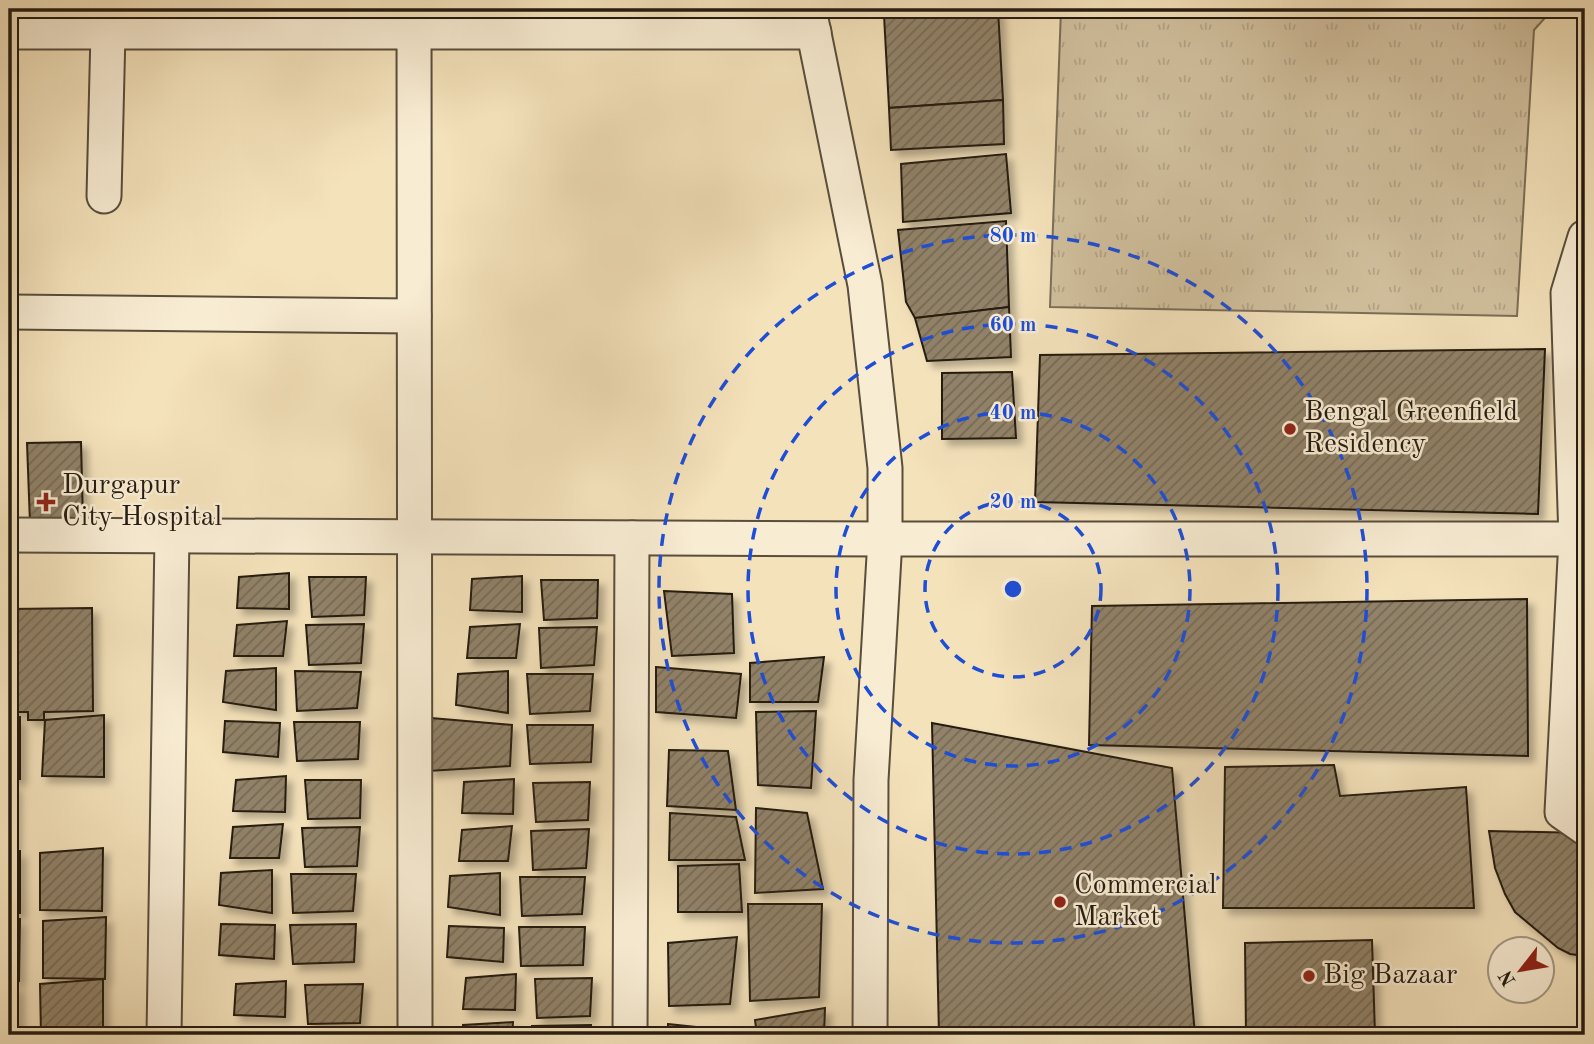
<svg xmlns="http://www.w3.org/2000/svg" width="1594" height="1044" viewBox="0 0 1594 1044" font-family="'Old Standard TT',serif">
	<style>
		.grass { fill: url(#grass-tufts); stroke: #7b6e58; stroke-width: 2 }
		.building { fill: url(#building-hatch); stroke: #251b11; stroke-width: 2; filter: url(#shadow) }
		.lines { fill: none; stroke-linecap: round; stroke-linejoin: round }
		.minor-casing { stroke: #594d3c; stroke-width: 37 }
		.minor { stroke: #f8ecd3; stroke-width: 33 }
		.ring { fill: none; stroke: #1d4ed8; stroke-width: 3.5; stroke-dasharray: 12 9 }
		.poi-dot { fill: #8f2418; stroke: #f8ecd3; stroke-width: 2.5 }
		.labels { text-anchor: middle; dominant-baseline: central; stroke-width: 5; stroke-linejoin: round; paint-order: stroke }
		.poi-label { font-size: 28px; fill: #251b11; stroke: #f8ecd3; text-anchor: start }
		.centre { fill: #1d4ed8; stroke: #f8ecd3; stroke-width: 3.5 }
		.ring-label { font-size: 21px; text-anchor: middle; font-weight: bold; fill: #1d4ed8; stroke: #f8ecd3; stroke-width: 5; stroke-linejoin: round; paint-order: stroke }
	</style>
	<defs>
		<pattern id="grass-tufts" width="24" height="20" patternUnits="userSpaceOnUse" patternTransform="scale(1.75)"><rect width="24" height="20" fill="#d1c09e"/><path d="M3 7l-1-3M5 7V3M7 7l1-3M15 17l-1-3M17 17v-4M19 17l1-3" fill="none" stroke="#b3a487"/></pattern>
		<pattern id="building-hatch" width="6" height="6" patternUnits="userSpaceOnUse" patternTransform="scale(1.75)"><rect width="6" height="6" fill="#918269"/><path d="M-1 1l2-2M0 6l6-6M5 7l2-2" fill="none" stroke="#766a55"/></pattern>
		<filter id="shadow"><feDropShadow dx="6" dy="6" stdDeviation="3.5" flood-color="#0004"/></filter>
	</defs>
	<rect width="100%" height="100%" fill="#f4e2bb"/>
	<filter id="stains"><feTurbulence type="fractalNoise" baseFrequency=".00286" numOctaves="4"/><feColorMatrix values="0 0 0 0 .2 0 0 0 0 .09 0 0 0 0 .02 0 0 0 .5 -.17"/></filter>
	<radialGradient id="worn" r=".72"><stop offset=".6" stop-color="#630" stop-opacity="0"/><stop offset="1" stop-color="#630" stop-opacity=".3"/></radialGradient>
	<!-- grass -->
	<polygon class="grass" points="1061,9 1553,9 1534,30 1517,316 1050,307"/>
	<!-- building -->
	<g class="building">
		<polygon points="998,9 1003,100 889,108 884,15"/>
		<polygon points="1003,100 1004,144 891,150 889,108"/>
		<polygon points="1006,154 1011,213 903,222 901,164"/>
		<polygon points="1006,221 1009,307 915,318 906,302 898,230"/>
		<polygon points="1009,307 1011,357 927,361 915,318"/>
		<polygon points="1545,349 1538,514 1035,502 1040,355"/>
		<polygon points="1012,372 1016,438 942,439 942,373"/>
		<polygon points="81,442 83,521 30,523 27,443"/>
		<polygon points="289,573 289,609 237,608 239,577"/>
		<polygon points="522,576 522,612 470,610 472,579"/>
		<polygon points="309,577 366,577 364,615 312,617"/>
		<polygon points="541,580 598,580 597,618 544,620"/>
		<polygon points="664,591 732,594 734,653 672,656"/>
		<polygon points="1527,599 1528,756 1089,745 1092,606"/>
		<polygon points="92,608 93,711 44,712 44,720 28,720 28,712 9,712 9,609"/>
		<polygon points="287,621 283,656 234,656 237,625"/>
		<polygon points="364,624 361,663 309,665 306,625"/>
		<polygon points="520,624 516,658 467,658 470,627"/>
		<polygon points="597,627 594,665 541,668 539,628"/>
		<polygon points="824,657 818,702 750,702 750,663"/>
		<polygon points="656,667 741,674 736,718 656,712"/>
		<polygon points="276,668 276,710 223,702 226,671"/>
		<polygon points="295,671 361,672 357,708 297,711"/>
		<polygon points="508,671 508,713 456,705 458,674"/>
		<polygon points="527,674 593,674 590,711 530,714"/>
		<polygon points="816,711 811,788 758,785 756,712"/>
		<polygon points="104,715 104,777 42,776 45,720"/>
		<polygon points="20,717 20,779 9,779 9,718"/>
		<polygon points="431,718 512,725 510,766 428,771"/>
		<polygon points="225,721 280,723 278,757 223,752"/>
		<polygon points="294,722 360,722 358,759 297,761"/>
		<polygon points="932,723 1172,768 1195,1035 939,1035"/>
		<polygon points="527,725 593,725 591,762 530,764"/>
		<polygon points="669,750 728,751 736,810 667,806"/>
		<polygon points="1334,765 1340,796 1466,787 1474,908 1223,908 1225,767"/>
		<polygon points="286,776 285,812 233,811 236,780"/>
		<polygon points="514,779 513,814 462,813 464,782"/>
		<polygon points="305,780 361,780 360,818 308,819"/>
		<polygon points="590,782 588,820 536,822 533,783"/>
		<polygon points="15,785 15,847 9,847 9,786"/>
		<polygon points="756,808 807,813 823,889 755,893"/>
		<polygon points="670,813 736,817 745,860 669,860"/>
		<polygon points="283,824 279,858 230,858 233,827"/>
		<polygon points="512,826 508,861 459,861 462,830"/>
		<polygon points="360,827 357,866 305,867 302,828"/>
		<polygon points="589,829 586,868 533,870 531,831"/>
		<polygon points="1489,831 1585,833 1585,956 1570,954 1558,948 1515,912 1505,894 1495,868"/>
		<polygon points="103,848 102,911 40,910 40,853"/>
		<polygon points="20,851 20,913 9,913 9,852"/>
		<polygon points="739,864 742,912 678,912 678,866"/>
		<polygon points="272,870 272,913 219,905 221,873"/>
		<polygon points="500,873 500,915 448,907 450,876"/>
		<polygon points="291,874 356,874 353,911 293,913"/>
		<polygon points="520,877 585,877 582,914 522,916"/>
		<polygon points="748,904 822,904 819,997 750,1001"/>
		<polygon points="106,917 105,979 43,978 43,921"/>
		<polygon points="9,919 20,919 19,981 9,980"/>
		<polygon points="221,924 275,925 274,959 219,955"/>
		<polygon points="356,924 354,962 293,964 290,925"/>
		<polygon points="449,926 504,928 503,962 447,957"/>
		<polygon points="519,927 585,927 583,965 521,966"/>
		<polygon points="737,937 730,1004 669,1006 668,943"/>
		<polygon points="1372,940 1375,1035 1246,1035 1245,943"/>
		<polygon points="516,974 515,1010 463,1009 466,978"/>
		<polygon points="592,978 590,1016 537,1018 535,979"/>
		<polygon points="103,979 103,1035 41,1035 40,984"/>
		<polygon points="286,981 285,1017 234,1015 236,984"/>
		<polygon points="363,984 360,1023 308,1024 305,985"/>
		<polygon points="18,985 18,1035 9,1035 9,986"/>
		<polygon points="825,1008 824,1035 757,1035 755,1020"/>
		<polygon points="513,1022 512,1035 463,1035 463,1025"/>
		<polygon points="668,1024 733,1031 733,1035 668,1035"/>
		<polygon points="591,1025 590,1035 533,1035 532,1026"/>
		<polygon points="284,1029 283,1035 233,1035 234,1032"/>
		<polygon points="361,1032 361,1035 303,1035 303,1033"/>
	</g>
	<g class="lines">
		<defs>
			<g id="minor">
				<polyline points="414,9 415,1035"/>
				<polyline points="809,9 865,285 885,468 885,539 871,780 870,1035"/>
				<polyline points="9,32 814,32"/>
				<polyline points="104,196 108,32"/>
				<polyline points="1585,237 1568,293 1576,539 1562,812 1585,828"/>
				<polyline points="9,312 414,316"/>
				<polyline points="9,535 885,539 1576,539"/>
				<polyline points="164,1035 172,536"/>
				<polyline points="630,1035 632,538"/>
			</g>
		</defs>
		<!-- minor casing -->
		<use href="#minor" class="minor-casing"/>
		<!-- minor -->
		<use href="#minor" class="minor"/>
	</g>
	<!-- distance rings -->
	<g class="ring">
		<circle cx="1013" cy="589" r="88"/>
		<circle cx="1013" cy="589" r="177"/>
		<circle cx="1013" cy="589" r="265"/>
		<circle cx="1013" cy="589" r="354"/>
	</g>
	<!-- markers -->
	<g class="poi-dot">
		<circle cx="1290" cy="429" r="7"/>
		<path d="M42.5 491.5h7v7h7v7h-7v7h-7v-7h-7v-7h7z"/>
		<circle cx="1060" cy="902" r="7"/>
		<circle cx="1309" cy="976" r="7"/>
	</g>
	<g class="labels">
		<!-- poi labels -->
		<g class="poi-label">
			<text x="1304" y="413">Bengal Greenfield<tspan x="1304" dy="32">Residency</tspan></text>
			<text x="62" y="486">Durgapur<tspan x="62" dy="32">City Hospital</tspan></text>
			<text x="1074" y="886">Commercial<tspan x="1074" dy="32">Market</tspan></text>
			<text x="1323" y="976">Big Bazaar</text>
		</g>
	</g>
	<circle cx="1013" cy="589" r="10" class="centre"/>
	<g class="ring-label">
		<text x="1013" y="242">80 m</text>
		<text x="1013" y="331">60 m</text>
		<text x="1013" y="419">40 m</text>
		<text x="1013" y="508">20 m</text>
	</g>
	<!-- margin -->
	<rect width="1594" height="1044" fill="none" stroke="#f4e2bb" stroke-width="35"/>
	<rect x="10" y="10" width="1573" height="1023" fill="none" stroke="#251b11" stroke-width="3.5"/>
	<rect x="18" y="18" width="1559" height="1009" fill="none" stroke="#251b11" stroke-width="2"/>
	<!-- north arrow -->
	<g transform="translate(1521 970) rotate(239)"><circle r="33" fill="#f8ecd3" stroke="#a49885" stroke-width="2"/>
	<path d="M0-5L12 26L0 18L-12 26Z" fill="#8f2418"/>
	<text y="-10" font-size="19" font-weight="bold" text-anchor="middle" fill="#251b11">N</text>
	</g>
	<rect width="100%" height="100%" filter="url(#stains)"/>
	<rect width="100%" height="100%" fill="url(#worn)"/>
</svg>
